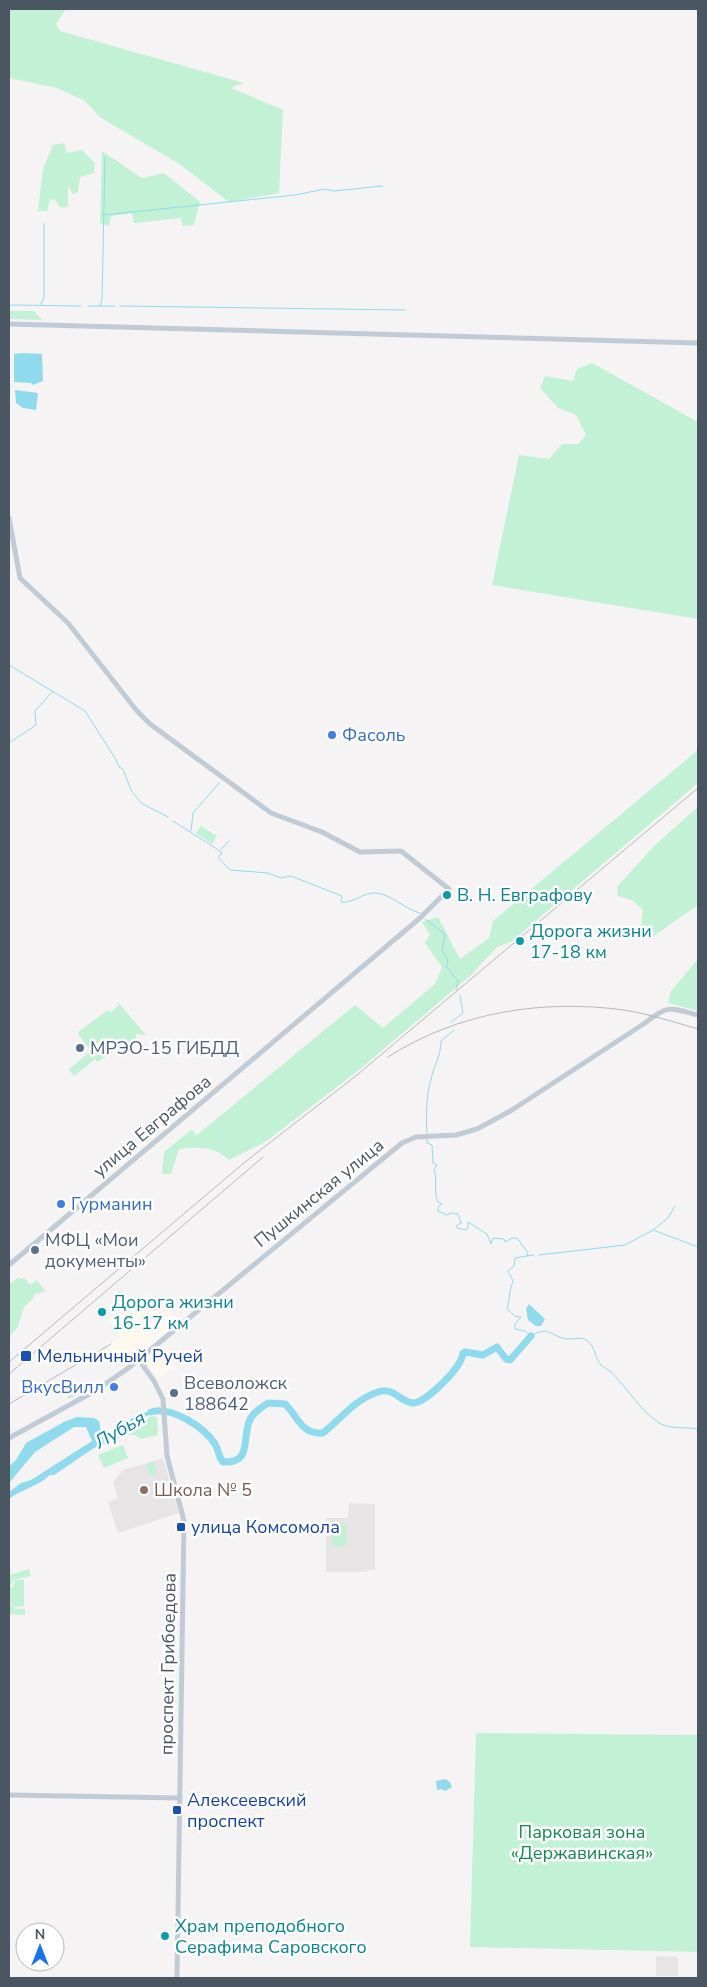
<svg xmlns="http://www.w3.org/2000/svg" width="707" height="1987" viewBox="0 0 707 1987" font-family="'Nunito Sans',sans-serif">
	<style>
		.commercial { fill: #fdf9ef }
		.education { fill: #e6e4e5 }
		.green { fill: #c3f1d5 }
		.water { fill: #90daee }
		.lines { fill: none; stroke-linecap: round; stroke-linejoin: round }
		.stream { stroke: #90daee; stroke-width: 1 }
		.river { stroke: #90daee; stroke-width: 7 }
		.secondary { stroke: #c1cbd6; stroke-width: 5 }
		.rail { stroke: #b5b8bd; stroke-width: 1 }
		.shop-dot { fill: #3f7fe0; stroke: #fff; stroke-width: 2 }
		.culture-dot { fill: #0f9aa8; stroke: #fff; stroke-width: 2 }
		.service-dot { fill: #5c6f8a; stroke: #fff; stroke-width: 2 }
		.transit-dot { fill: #1a4fb4; stroke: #fff; stroke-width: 2 }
		.education-dot { fill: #8d6e63; stroke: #fff; stroke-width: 2 }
		.labels { text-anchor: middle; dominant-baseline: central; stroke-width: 5; stroke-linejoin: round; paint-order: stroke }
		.shop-label { font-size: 18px; fill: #366cbe; stroke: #fff; text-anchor: start }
		.culture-label { font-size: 18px; fill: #0d838f; stroke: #fff; text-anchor: start }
		.service-label { font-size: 18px; fill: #4e5e75; stroke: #fff; text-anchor: start }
		.street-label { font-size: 18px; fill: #4a5661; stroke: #fff }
		.transit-label { font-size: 18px; fill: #164399; stroke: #fff; text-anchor: start }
		.education-label { font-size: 18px; fill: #785e54; stroke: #fff; text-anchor: start }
		.park-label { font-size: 18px; fill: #17864f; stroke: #fff }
		.water-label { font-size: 19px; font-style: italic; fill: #0c7c9b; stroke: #fff }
	</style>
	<rect width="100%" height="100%" fill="#f5f3f3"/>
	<!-- commercial -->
	<g class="commercial">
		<polygon points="146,1294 159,1314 169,1308 178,1324 127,1365 121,1365 108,1344 120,1337 108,1319"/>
		<polygon points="161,1345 175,1366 158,1379 146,1360"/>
	</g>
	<!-- education -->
	<g class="education">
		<polygon points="163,1458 179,1513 118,1533 108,1502 118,1498 113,1482 123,1470"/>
		<polygon points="349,1503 375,1504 375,1570 367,1570 366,1572 326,1572 326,1518 348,1518"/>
		<polygon points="656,1956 678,1957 678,1976 656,1976"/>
	</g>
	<!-- green -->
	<g class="green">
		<polygon points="9,9 66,9 56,24 60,31 244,83 231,88 283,110 279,193 229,202 178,163 101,118 85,101 57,88 9,78"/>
		<polygon points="64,143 67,153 82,150 95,163 94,173 80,177 78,192 73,194 68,187 68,207 61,208 55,200 50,199 47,211 38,211 43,169 53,145"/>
		<polygon points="102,151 142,178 164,173 200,202 194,225 182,226 181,218 134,223 132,213 111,216 109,226 100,223"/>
		<polygon points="9,311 34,311 42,320 9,319"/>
		<polygon points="592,363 698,422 698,619 492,585 519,455 549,459 562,444 578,444 586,435 576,415 558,408 540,388 545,376 573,381 577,369"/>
		<path d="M698 750V783L511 942 497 947 471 975 359 1070 265 1142 229 1160C214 1146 198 1147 179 1149L171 1174H162L164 1152 191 1130 197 1135 355 1005 383 1028 435 984 442 967 425 943 430 935 422 922 438 917 460 959 489 938 493 921Z"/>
		<polygon points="698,807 698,905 655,935 630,938 630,927 641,926 643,910 632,900 618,896 617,887 655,845"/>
		<polygon points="201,826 217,836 212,844 196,833"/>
		<polygon points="698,959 698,1011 668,1003 671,991"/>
		<polygon points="117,1001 146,1035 136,1034 136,1040 121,1046 98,1062 95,1059 74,1076 69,1069 91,1051 78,1034 79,1031 108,1010 111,1012 119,1005"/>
		<polygon points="19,1277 21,1279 25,1278 30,1285 37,1280 46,1292 34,1294 33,1299 24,1307 18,1326 9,1338 9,1284"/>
		<polygon points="85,1381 87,1388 85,1391 68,1399 68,1394 75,1384"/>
		<polygon points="152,1416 157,1417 158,1435 140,1439 136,1435 126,1435 127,1431"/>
		<polygon points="123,1445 128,1458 104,1468 98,1455"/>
		<polygon points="154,1462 157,1474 150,1476 146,1464"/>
		<polygon points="331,1523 346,1523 346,1546 332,1546"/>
		<polygon points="29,1569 31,1576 13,1580 12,1584 9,1585 9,1575"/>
		<polygon points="15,1580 24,1580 24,1606 14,1607 14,1609 25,1609 25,1615 9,1614 9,1605 13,1605 9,1603 9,1587 13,1587"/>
		<polygon points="476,1733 698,1735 698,1952 470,1947"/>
	</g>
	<!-- water -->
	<g class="water">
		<polygon points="22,353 42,354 43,381 33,385 31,383 14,382 14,354"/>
		<polygon points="15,390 38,393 36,410 23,408 16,403"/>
		<polygon points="529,1304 545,1319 541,1326 536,1326 528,1320 526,1309"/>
		<path d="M159 1407V1413L151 1414 130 1424 120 1437 94 1448 54 1475H50C37 1487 22 1489 9 1499V1492L21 1483 31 1480 92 1441 86 1427H74L35 1452 9 1483V1466L16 1460 26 1443 64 1422 77 1417 94 1418 99 1421 102 1436 105 1438 132 1418Z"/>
		<polygon points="445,1779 450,1782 452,1787 445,1791 441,1789 437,1790 436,1781"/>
	</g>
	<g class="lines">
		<!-- stream -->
		<g class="stream">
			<polyline points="104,215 295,195 325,189 334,191 382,186"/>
			<polyline points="9,305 81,306"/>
			<polyline points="40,305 44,298 44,224"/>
			<polyline points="88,306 115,306"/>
			<polyline points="100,306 102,300 105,157"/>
			<polyline points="120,306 405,310"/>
			<polyline points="9,665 85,711 115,758 119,767 123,769 131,790 141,803 168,817"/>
			<polyline points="9,743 36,725 35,711 53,691"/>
			<path d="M173 821 220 851 222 853 218 857 230 870 268 873 281 878 291 876 342 896 341 902C353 904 363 892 376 893 393 895 404 909 420 913"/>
			<polyline points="191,831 193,813 220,782"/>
			<polyline points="221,849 229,841"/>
			<polyline points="425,919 445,934 442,950 448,961 446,966 458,981 456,990"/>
			<polyline points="451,1022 463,1013 460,995"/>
			<path d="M427 1134C426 1117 426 1096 431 1079 434 1065 441 1056 441 1041L454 1030"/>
			<path d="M427 1138V1143L432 1145 433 1163 437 1165 434 1170C438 1179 433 1191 438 1202L442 1204 438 1207V1211L447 1215 451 1213 458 1214 461 1223 457 1225V1228L466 1230 468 1228V1222L487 1234 491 1244 493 1238 504 1239 505 1242 512 1238H517L528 1253 527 1256 515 1258 514 1266 508 1271 513 1281C509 1291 510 1299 507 1309L515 1316 521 1317 515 1324V1329L525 1331 531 1336C548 1326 548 1334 563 1338 571 1341 580 1335 588 1341 596 1348 595 1359 601 1365 604 1368 610 1370 613 1374 629 1390 641 1412 661 1424 670 1429 688 1427 698 1429"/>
			<polyline points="653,1230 668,1218 675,1206"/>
			<polyline points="539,1255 625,1245 653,1230 698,1247"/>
			<polyline points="527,1256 534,1255"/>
		</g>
		<!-- river -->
		<path class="river" d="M151 1412C172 1406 204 1427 215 1444 219 1450 218 1456 223 1462 252 1463 242 1441 249 1422 252 1413 261 1408 268 1403L285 1404C298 1416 301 1435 323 1433 342 1418 354 1400 378 1392 393 1386 400 1402 413 1403 425 1403 462 1368 463 1353L465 1352 483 1355 497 1347 506 1359 510 1360 531 1336"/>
		<!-- secondary -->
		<g class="secondary">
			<polyline points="9,324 698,343"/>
			<polyline points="9,518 20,578 68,623 137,711 150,724 271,813 322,832 360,852 401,851 449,889 420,918 9,1265"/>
			<polyline points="139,1360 154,1381 163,1399 167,1456 184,1521 177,1978"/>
			<path d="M9 1438 95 1391 127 1369 402 1143 416 1137 456 1135 477 1129 512 1110 645 1023C669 1004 669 1008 698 1015"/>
			<polyline points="9,1795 180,1798"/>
		</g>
		<!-- rail -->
		<g class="rail">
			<path d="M388 1057C458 1012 542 999 624 1010 649 1014 674 1022 698 1029"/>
			<polyline points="9,1362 245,1162 357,1075 698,788"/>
			<polyline points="9,1374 263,1157"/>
			<polyline points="9,1404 111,1344"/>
		</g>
	</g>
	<!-- markers -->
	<g class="shop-dot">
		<circle cx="332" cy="735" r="5"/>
		<circle cx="61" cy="1204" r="5"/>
		<circle cx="114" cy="1387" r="5"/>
	</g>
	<g class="culture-dot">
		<circle cx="447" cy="895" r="5"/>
		<circle cx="520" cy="941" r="5"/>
		<circle cx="102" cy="1312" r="5"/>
		<circle cx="165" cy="1936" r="5"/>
	</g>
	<g class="service-dot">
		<circle cx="80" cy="1048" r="5"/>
		<circle cx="35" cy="1250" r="5"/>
		<circle cx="174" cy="1393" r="5"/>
	</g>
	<g class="transit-dot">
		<rect x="20" y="1350" width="12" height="12" rx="2.5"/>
		<rect x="176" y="1522" width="10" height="10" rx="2.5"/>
		<rect x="172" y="1805" width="10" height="10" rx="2.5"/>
	</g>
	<circle class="education-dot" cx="144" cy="1490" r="5"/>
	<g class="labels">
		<!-- shop labels -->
		<g class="shop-label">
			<text x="342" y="735">Фасоль</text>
			<text x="71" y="1204">Гурманин</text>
			<text x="104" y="1387" text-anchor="end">ВкусВилл</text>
		</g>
		<!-- culture labels -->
		<g class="culture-label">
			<text x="457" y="895">В. Н. Евграфову</text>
			<text x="530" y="931">Дорога жизни<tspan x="530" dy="21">17-18 км</tspan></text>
			<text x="112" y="1302">Дорога жизни<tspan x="112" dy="21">16-17 км</tspan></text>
			<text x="175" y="1926">Храм преподобного<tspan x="175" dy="21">Серафима Саровского</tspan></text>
		</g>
		<!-- service labels -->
		<g class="service-label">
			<text x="90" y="1048">МРЭО-15 ГИБДД</text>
			<text x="45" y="1240">МФЦ «Мои<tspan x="45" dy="21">документы»</tspan></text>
			<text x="184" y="1383">Всеволожск<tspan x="184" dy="21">188642</tspan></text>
		</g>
		<!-- street labels -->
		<g class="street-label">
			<text transform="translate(152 1126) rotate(-40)">улица Евграфова</text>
			<text transform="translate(319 1193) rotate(-39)">Пушкинская улица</text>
			<text transform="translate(168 1664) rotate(-89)">проспект Грибоедова</text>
		</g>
		<!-- transit labels -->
		<g class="transit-label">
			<text x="37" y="1356">Мельничный Ручей</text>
			<text x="191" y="1527">улица Комсомола</text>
			<text x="187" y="1800">Алексеевский<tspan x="187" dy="21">проспект</tspan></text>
		</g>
		<!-- education labels -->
		<g class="education-label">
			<text x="154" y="1490">Школа № 5</text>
		</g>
		<!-- park labels -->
		<g class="park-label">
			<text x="582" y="1832">Парковая зона<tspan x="582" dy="21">«Державинская»</tspan></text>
		</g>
		<!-- water labels -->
		<g class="water-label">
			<text transform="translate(120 1430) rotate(-30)">Лубья</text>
		</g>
	</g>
	<!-- border -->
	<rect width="707" height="1987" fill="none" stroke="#4a5661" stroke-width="20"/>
	<!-- north arrow -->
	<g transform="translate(40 1947)"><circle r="24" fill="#ffffff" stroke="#b7bbc0"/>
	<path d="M0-4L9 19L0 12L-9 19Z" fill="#1a73e8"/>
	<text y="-8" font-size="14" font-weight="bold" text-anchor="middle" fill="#4a5661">N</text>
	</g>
</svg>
